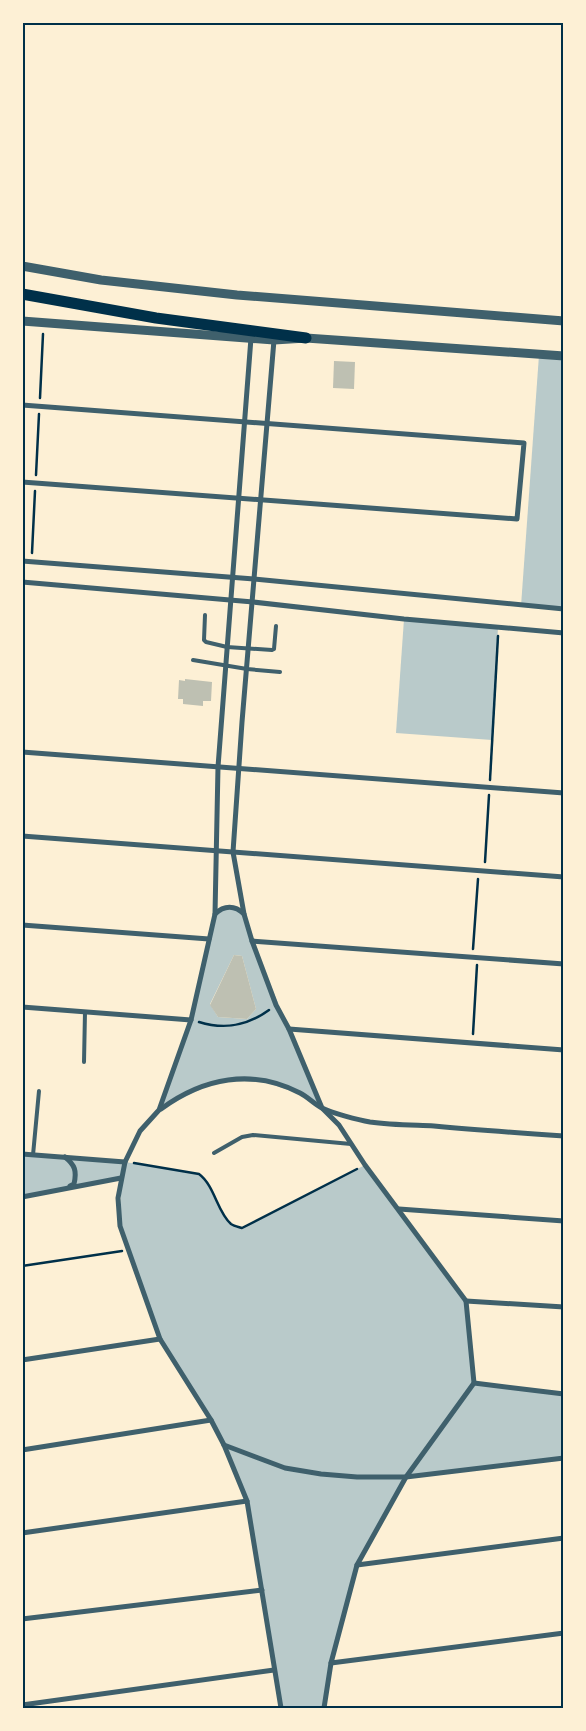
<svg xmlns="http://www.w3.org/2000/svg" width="586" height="1731" viewBox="0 0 586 1731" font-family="'Golos Text',sans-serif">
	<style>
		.green { fill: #b9caca; fill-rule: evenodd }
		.building { fill: #bec0b2 }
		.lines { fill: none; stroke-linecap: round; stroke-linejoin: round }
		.path { stroke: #003049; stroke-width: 2.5 }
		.service { stroke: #3f606c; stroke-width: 4 }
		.minor { stroke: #3f606c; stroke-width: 5 }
		.tertiary { stroke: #3f606c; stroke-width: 9 }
		.primary { stroke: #003049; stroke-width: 11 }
		.neatline { fill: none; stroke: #003049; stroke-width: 2 }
	</style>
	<rect width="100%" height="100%" fill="#fdf0d5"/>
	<!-- green -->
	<g class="green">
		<polygon points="539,355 563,356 563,609 521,606"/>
		<polygon points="404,619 498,627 492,740 396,733"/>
		<path d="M222 908 241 911 252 941 322 1108 300 1094 259 1080 217 1081 159 1110 191 1020 215 914ZM234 955 242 956 256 1009 247 1019 218 1017 210 1004Z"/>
		<polygon points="22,1154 125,1162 199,1174 205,1179 227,1219 233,1225 242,1228 365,1165 466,1301 474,1383 563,1394 563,1458 406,1477 357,1565 331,1663 324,1708 281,1708 247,1501 224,1445 160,1339 120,1226 121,1178 23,1197"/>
	</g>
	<!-- building -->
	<g class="building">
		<polygon points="334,361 355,362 354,389 333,388"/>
		<polygon points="185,679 212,682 211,701 203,701 203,706 183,704 183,699 178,699 179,680 185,681"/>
		<polygon points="234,955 242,956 256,1009 247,1019 218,1017 210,1005"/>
	</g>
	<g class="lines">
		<!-- path -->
		<g class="path">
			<polyline points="40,398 43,334"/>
			<polyline points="36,475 39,414"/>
			<polyline points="32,553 35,491"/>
			<polyline points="490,780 498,636"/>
			<polyline points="485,862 489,795"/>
			<polyline points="473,949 478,879"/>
			<path d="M199 1022C225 1030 247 1026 269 1010"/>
			<polyline points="473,1034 477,965"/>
			<path d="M134 1163 199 1174C215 1186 217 1212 231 1224 234 1226 239 1227 242 1228L357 1169"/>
			<polyline points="22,1266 122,1251"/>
		</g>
		<!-- service -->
		<g class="service">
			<polyline points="205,615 204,640 206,642 227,647 272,650 274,649 276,626"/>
			<polyline points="193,660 247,669 280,672"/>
			<polyline points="563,742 564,728"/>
			<polyline points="84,1062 85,1012"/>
			<polyline points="214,1153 242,1137 253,1135 351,1144"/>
			<polyline points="33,1155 39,1091"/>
		</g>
		<!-- minor -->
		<g class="minor">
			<polyline points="251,338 218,767 215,914 191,1020 159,1110 140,1131 125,1162 118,1198 120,1226 160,1339 211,1420 224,1445 247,1501 281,1708"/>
			<polyline points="274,340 242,722 233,852 244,914 252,941 276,1005 289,1029 322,1108 339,1125 365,1165 466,1301 474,1383 406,1477 357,1565 331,1663 324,1708"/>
			<polyline points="22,405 524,443 517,519 22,482"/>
			<polyline points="22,561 254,579 564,609"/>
			<polyline points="22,582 253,602 404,619 564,633"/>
			<polyline points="22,752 564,793"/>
			<polyline points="22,836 564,877"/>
			<path d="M215 914C224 905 235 905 244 914"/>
			<polyline points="22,925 209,939"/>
			<polyline points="252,941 564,964"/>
			<polyline points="22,1007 191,1020"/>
			<polyline points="289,1029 564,1050"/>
			<path d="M161 1109C203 1078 252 1068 300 1093 308 1097 314 1104 322 1108 332 1113 358 1120 370 1122 391 1125 413 1125 434 1126 477 1130 520 1133 564 1136"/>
			<polyline points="22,1154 125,1162"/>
			<path d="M65 1157C75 1165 77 1171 74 1184L70 1186"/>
			<polyline points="22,1197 121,1178"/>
			<polyline points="399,1209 564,1221"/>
			<polyline points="466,1301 564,1307"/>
			<polyline points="22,1360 160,1339"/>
			<polyline points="474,1383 564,1394"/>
			<polyline points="224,1445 285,1468 321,1474 357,1477 406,1477 564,1458"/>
			<polyline points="22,1450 211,1420"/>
			<polyline points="22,1533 247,1501"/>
			<polyline points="357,1565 564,1538"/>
			<polyline points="22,1619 262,1590"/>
			<polyline points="331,1663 564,1633"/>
			<polyline points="22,1705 274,1670"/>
		</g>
		<!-- tertiary -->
		<g class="tertiary">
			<polyline points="22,266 101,280 237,295 564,321"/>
			<polyline points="22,321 274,340 306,338 564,356"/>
		</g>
		<!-- primary -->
		<polyline class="primary" points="22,294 156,318 306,338"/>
	</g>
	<!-- border -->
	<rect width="586" height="1731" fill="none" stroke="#fdf0d5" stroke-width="48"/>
	<rect x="24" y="24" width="538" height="1683" class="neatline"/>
</svg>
